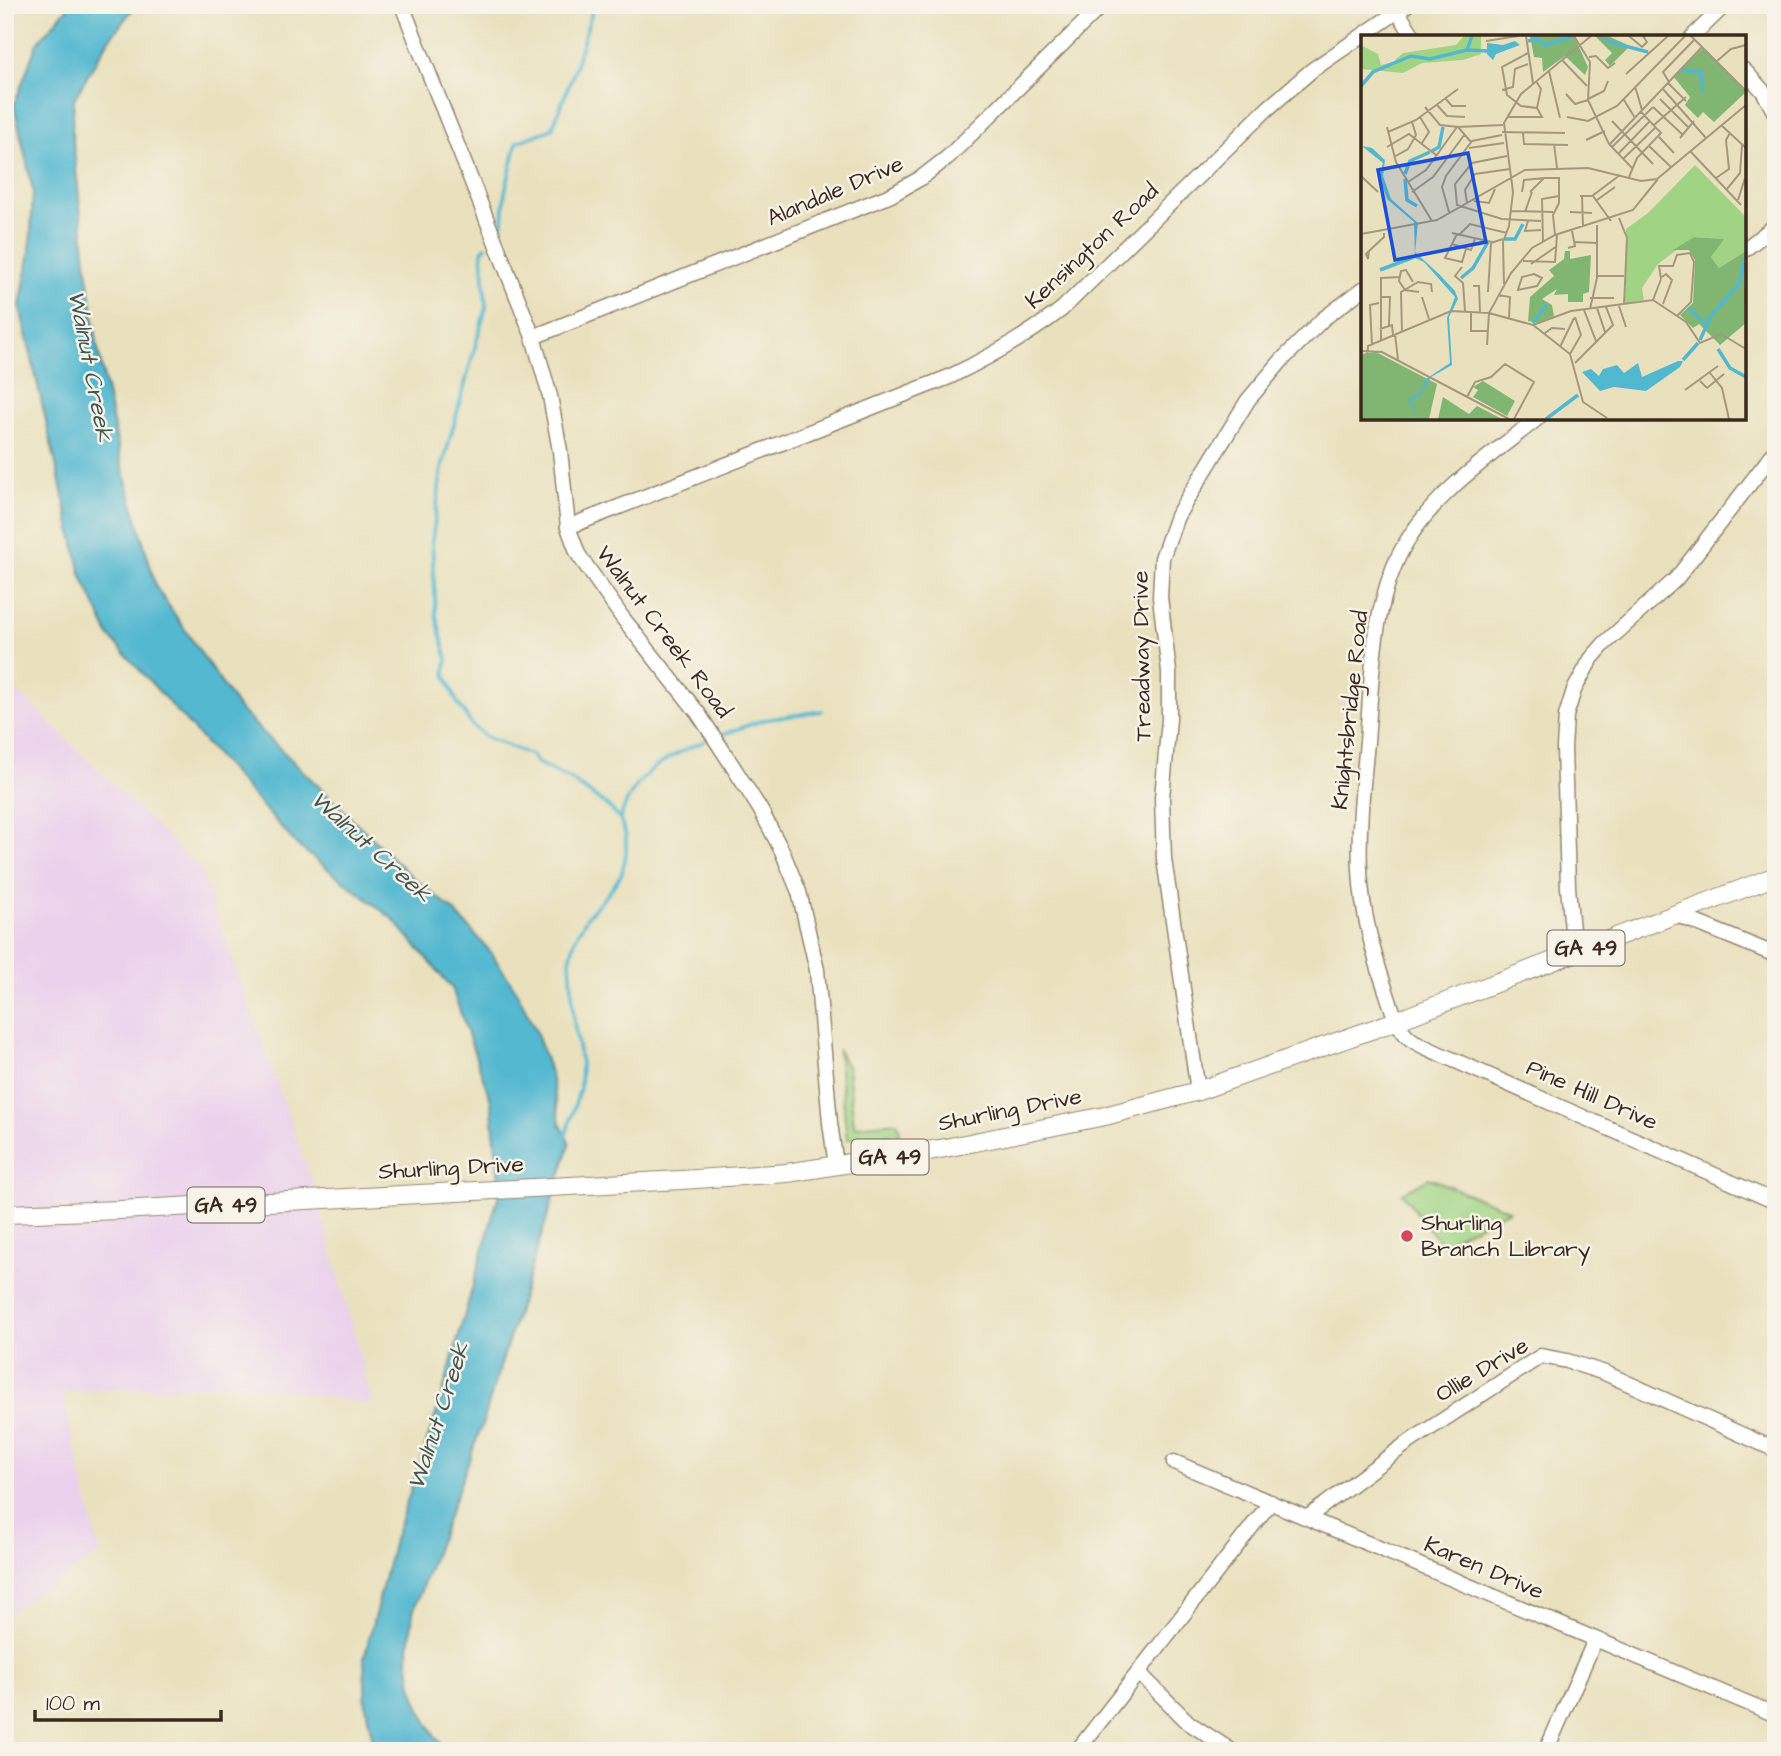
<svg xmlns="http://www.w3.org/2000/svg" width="1781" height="1756" viewBox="0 0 1781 1756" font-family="'Architects Daughter',sans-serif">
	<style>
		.built { fill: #ead1ec }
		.green { fill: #a0d484; stroke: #6e7f51; stroke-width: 2 }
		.water { fill: #52b8d0; stroke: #467177; stroke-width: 2 }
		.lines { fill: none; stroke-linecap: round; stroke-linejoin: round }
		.stream { stroke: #52b8d0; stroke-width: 3.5 }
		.minor-casing { stroke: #92866e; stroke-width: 17 }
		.major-casing { stroke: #92866e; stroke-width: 20 }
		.minor { stroke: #fff; stroke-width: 14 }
		.major { stroke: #fff; stroke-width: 18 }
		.poi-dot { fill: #d1495b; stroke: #f7f3e8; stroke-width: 2.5 }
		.labels { text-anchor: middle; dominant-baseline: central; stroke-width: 5; stroke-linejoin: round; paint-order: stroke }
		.shield { fill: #f7f3e8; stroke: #73665b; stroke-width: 2 }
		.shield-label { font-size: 21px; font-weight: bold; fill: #3b2a1e }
		.street-label { font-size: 23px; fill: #3b2a1e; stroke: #f7f3e8 }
		.poi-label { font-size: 23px; fill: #3b2a1e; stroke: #f7f3e8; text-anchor: start }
		.water-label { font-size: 24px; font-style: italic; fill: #425553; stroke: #f7f3e8 }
		.inset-river { fill: none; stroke: #52b8d0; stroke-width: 3.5 }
		.inset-road { fill: none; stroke: #a3987e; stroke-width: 2 }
		.view { fill: #1d4ed8; fill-opacity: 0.15; stroke: #1d4ed8; stroke-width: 3.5 }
		.inset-edge { fill: none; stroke: #3b2a1e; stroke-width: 3.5 }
	</style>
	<rect width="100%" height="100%" fill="#f7f3e8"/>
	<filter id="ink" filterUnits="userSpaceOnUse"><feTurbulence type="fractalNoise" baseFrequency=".0143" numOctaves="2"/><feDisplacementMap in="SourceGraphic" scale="14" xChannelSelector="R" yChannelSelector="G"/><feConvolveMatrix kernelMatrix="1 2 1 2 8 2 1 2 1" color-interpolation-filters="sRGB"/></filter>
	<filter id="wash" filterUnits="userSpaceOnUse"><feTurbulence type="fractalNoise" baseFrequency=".00686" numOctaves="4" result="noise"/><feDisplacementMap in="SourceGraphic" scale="28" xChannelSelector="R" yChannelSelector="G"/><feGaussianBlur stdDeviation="1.57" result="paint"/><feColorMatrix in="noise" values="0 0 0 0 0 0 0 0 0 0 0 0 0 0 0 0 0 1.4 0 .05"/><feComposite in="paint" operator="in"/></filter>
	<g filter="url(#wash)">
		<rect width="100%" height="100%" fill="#e9e1be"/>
		<!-- built -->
		<polygon class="built" points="5,679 200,869 315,1189 373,1405 245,1384 62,1392 100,1554 5,1615"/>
		<!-- green -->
		<g class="green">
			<polygon points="838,1050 848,1068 854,1126 897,1122 900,1133 847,1139"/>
			<polygon points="1429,1178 1509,1210 1441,1244 1402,1193"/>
		</g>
		<!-- water -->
		<polygon class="water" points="70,5 136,5 108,41 74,99 72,132 86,261 97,344 121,462 156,587 239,709 410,875 453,910 490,951 516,990 536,1031 551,1075 560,1123 570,1144 482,1425 413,1612 408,1658 412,1685 421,1711 435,1736 447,1751 375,1751 366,1707 364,1658 394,1540 440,1402 500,1190 491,1101 452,988 393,919 298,846 109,636 81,574 20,307 30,251 33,191 14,105 37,43"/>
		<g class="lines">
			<!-- stream -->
			<g class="stream">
				<polyline points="500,227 503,223 505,192 517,142 552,129 572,77 594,5"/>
				<polyline points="486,246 482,251 486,307 442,468 432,541 436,615 447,659 445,674 457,702 472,725 484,736 531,755 537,763 570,779 610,808 620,819 626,836 626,853 622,873 610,891 587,917 575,939 570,960 574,1022 581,1064 580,1088 566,1135 562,1136"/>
				<polyline points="724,734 763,720 822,711"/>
				<path d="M620 819C634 774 664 758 705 741"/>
			</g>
		</g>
	</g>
	<g filter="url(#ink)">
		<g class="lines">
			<defs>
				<g id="minor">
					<polyline points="402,5 533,337 550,396 560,451 568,527 578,554 622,617 698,713 723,751 760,809 782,851 799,892 817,970 830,1123 836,1165"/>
					<polyline points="1394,6 1414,37"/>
					<polyline points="1692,37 1725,5"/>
					<polyline points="1744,70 1763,91 1776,115"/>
					<polyline points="1744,250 1776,225"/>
					<polyline points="533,337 891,195 921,178 948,157 1102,5"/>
					<path d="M1538 418C1492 455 1438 490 1407 541 1372 597 1372 678 1367 742 1363 784 1358 827 1360 870 1362 913 1373 953 1387 994 1392 1009 1396 1024 1407 1036 1415 1044 1430 1049 1440 1054L1776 1202"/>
					<path d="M568 527 949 377C990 357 1026 337 1062 309L1266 110 1312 70 1407 5"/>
					<polyline points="1675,914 1776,955"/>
					<polyline points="1574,952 1568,887 1564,748 1566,716 1574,690 1591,659 1604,644 1676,579 1776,450"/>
					<polyline points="1198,1091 1164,859 1162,798 1169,719 1169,672 1160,597 1162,558 1177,516 1248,400 1282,360 1323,319 1363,289"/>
					<polyline points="1174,1462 1776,1715"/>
					<polyline points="1308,1517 1406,1444 1541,1356 1567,1361 1605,1373 1776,1450"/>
					<polyline points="1139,1673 1189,1723 1232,1751"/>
					<polyline points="1077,1751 1271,1502"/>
					<polyline points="1546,1751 1595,1640"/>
				</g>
				<polyline id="major" points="5,1214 120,1210 681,1180 787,1173 940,1149 1105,1116 1198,1091 1396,1021 1776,876"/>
			</defs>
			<!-- minor casing -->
			<use href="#minor" class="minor-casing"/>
			<!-- major casing -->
			<use href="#major" class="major-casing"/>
			<!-- minor -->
			<use href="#minor" class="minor"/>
			<!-- major -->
			<use href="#major" class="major"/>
		</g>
	</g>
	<!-- markers -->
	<circle class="poi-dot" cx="1407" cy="1236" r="7"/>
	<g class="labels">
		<!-- shield labels -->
		<g class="shield">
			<rect x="1547.5" y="930.5" width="77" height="35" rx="5"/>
			<rect x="851.5" y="1139.5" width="77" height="35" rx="5"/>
			<rect x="187.5" y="1187.5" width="77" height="35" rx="5"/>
		</g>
		<g class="shield-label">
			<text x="1586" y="948">GA 49</text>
			<text x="890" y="1157">GA 49</text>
			<text x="226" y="1205">GA 49</text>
		</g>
		<!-- street labels -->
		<g class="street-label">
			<text transform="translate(835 191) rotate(-23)">Alandale Drive</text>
			<text transform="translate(1092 246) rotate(-43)">Kensington Road</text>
			<text transform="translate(664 632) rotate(53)">Walnut Creek Road</text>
			<text transform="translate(1142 656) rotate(-91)">Treadway Drive</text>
			<text transform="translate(1350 710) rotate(-84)">Knightsbridge Road</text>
			<text transform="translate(1592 1095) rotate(24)">Pine Hill Drive</text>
			<text transform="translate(1010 1110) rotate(-11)">Shurling Drive</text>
			<text transform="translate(451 1168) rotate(-3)">Shurling Drive</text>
			<text transform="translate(1482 1370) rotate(-31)">Ollie Drive</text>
			<text transform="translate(1484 1568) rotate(23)">Karen Drive</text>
		</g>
		<!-- poi labels -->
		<g class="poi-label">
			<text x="1421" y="1223">Shurling<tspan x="1421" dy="26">Branch Library</tspan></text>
		</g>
		<!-- water labels -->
		<g class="water-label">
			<text transform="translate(90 366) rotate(79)">Walnut Creek</text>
			<text transform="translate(371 847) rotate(42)">Walnut Creek</text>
			<text transform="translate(439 1416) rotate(-72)">Walnut Creek</text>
		</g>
	</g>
	<!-- overview -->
	<g transform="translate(1361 35)">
		<rect width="385" height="385" fill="#e9e1be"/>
		<path d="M103 1H120V19L102 25 61 28 42 38 0 34V10L17 19 20 30 32 27 42 18 95 10ZM334 130 385 182V216L358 233 350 222 362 204 333 202 297 229 281 253 283 265 264 269 265 194 287 178Z" fill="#a0d484"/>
		<path d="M169 1H213L227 32 224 40 204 21 182 37 181 23 173 22ZM234 1H247L269 11 249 31 244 25 251 18ZM342 13 385 57 353 87 342 77 337 83 324 70 329 62 312 41ZM333 202 363 204 350 222 358 233 385 216V288L359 310 338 289 332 293 319 280 332 268 334 225 328 215H312ZM204 216H209V224L230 220 228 257 222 259V267H207V259L193 260 196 254 181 264 191 270 193 281 177 288 167 286 169 262 193 241 188 235 203 224ZM15 317 76 349 68 384H0V319ZM122 346 154 366 146 381 112 362 117 355 112 352ZM82 362 108 379 116 371 141 384H77Z" fill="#80b672"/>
		<path d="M154 6 159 10 135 19 132 25 126 19V8L142 10ZM1 111 11 113 24 125 22 141 30 164 57 188 54 217 78 239 94 256 97 264 88 282 91 330 70 342 59 361 50 365 57 384 47 364 59 358 65 344 89 328 86 283 94 262 63 227 54 223 53 187 26 164 18 141 22 128ZM317 326H322L319 332 285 356 253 352 239 356 221 337 230 334 238 341 242 334 256 330 263 338 277 328 281 342Z" fill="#52b8d0"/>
		<path class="inset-river" d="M241 1 248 7 287 17M167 6 176 4 184 10 211 2M106 15 127 16M320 35 340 37 342 57M0 51 12 37 50 21 69 24 106 15 111 1M71 116 78 112 82 92M44 139 49 126 69 117M44 144 46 165 56 171M144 204H154L162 189M19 235 53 222M100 243 112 233 127 207M327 273 344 288M172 288 185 270M339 305 350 281 378 249 385 218M357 314 369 333 385 342M322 325 337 308M185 384 217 360"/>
		<path class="inset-road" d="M165 1 172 48M213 1 229 27 227 65 248 109 271 133M268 1 281 12 286 7 282 1M330 1 385 56M125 6 157 1M228 22 235 21 247 33 254 28M201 25 226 51M356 26 370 14 385 10M188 36 199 83M265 39 307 1M175 46 180 54 176 73M308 47 302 37 334 4M307 48 325 66M274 51 281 75M302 54 345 103M141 55 152 52 154 34 167 29M205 59 214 69 227 65M84 63 91 71H105M227 64 243 56 247 46M299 64 328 93M263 65 274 83M76 70 86 81 104 82M64 72 79 90 97 92 110 107M292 72 322 100M59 82 68 97 61 108M146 82H181L176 73 160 71 146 60 141 32 167 18M206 82 227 86 256 71 324 1M251 86 292 129M293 90 325 62M360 90 385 113M26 92 35 127 71 186M27 97 55 85 97 54M141 97 204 98M162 98 163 109 207 110M298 102 313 118M319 103 333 86M225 105 244 96M193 109 196 133M249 109 341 12M288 111 310 132M26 112 48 99 75 120M251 112 292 72M108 113 143 108M330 117 380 170M257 119 289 86M146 121 111 128 94 149 96 170 141 184 180 186M33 122 47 114 55 100 51 87M262 124 295 92M0 141 17 157M268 142 276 123 300 98 280 77M355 143 368 134 365 105 369 98M47 147 65 135 96 92 142 90M366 154 379 138 381 110M51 157 72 142 104 99M161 157 163 145 183 143M169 157 183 143H198V168L192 180 194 200M219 161H231L259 140M221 161 222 191M232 161 250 186M236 165 254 152M377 165 384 143M113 166 128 168 134 154M106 168 104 155 114 139 149 134M150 176 192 177M88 177 81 152 85 141 111 106 141 100M164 177 171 157M209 177 231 178M258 183 266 203 263 270M167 186 164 196 180 195M91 198 131 207M0 199 76 185 164 135 227 133 280 146 296 144 385 70M96 199 84 223 101 227 105 214M98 200 109 189 146 198M182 206 181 164 198 161M214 207 236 208M91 209 110 215 114 204M207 213 214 211 211 196M8 216 7 224 5 219 8 216 23 202V198M162 226 194 227 196 200M170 229 196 211M101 232 94 241 102 248 104 276M173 239 181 243 176 251 157 255 161 242ZM236 241H263M301 242 305 239 311 245 302 269M300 244 298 231H312L316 220 329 218 333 227 330 267 316 281M52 247 45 235 40 236 38 246 44 255 58 257M143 249 142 207 148 191 152 157 143 88 160 59 230 1M112 251H118L119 277M127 257 130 208 142 204M137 260 149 262 148 283M19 262H29L28 290M61 262 68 284M229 263H253M292 265 300 244M258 271 265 292M236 273 244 297M229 274 236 243V190M223 275 235 306M110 276V296H126M172 290 210 276 292 265 325 287 339 308 360 299 385 314M19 294 31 290 32 300M41 297 40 257 57 247 70 249 71 257M184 298 191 293 204 294M34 299 37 325M20 306V243L39 242M11 310 9 270 18 268M199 312 213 283M0 316 21 317 148 384M209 319 220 300 214 282M6 323 7 311 90 276 128 278 126 310M214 328 252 290 245 272M349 338 361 353 368 384M339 346 346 353 363 339M324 355 357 331M106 362 114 347 130 342 144 329 173 347 153 384M246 383 222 367 209 319 172 290 128 278 150 238 171 213 194 200 272 175 297 144"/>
		<path class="view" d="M107 118 125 207 34 225 17 135Z"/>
		<rect width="385" height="385" class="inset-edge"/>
	</g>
	<!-- margin -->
	<rect width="1781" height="1756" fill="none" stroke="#f7f3e8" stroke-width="28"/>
	<!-- scale -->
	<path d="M35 1710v10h186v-10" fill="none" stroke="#3b2a1e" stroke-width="3.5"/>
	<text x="46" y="1710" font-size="21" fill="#3b2a1e" stroke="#f7f3e8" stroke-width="5" paint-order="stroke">100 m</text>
</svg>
